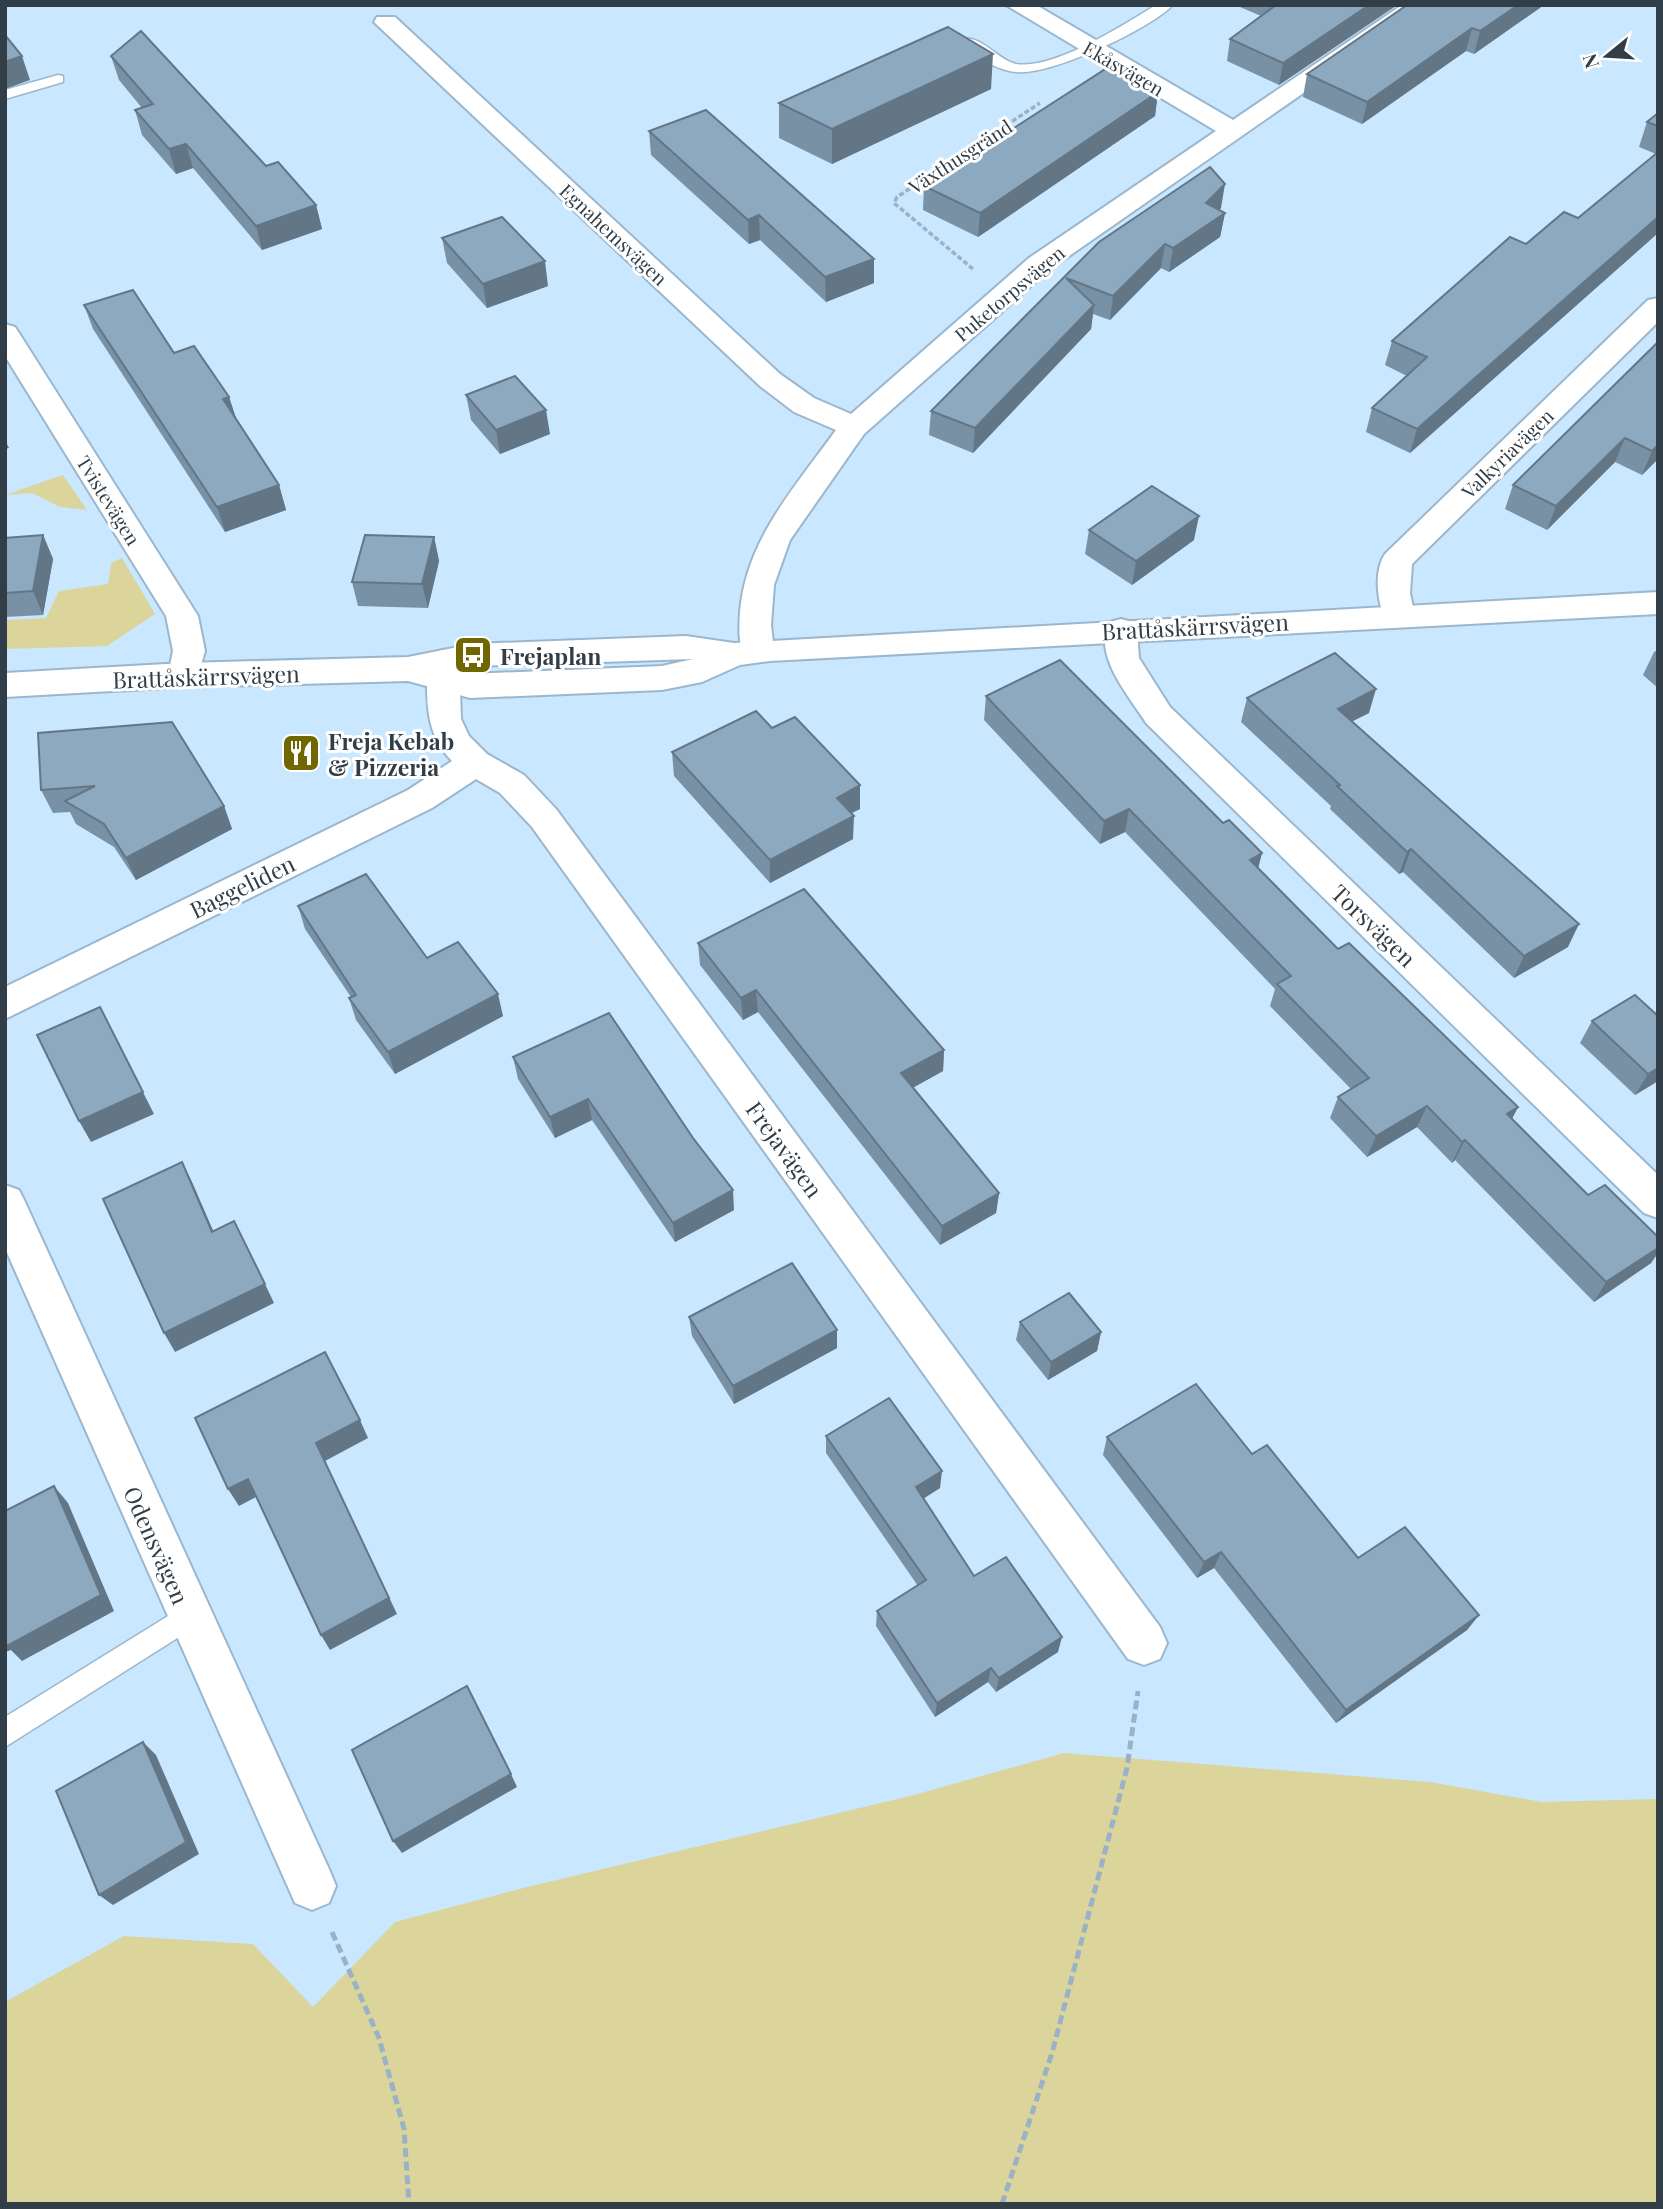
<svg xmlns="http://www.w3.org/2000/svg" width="1663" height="2209" viewBox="0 0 1663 2209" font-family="'Playfair Display',serif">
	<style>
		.green { fill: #dbd59c }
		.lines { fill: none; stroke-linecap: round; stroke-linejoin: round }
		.service-casing { stroke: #9bb7ce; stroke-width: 3 }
		.minor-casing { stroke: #9bb7ce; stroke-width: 4 }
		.tertiary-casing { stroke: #9bb7ce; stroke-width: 4 }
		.path-far1 { stroke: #9ab2c5; stroke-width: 3.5; stroke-dasharray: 5 2.5; stroke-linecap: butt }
		.path { stroke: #9ab2c5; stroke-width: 5; stroke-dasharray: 9 4.5; stroke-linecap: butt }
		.service { fill: #fff; fill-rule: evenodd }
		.minor { fill: #fff; fill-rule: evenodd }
		.tertiary { fill: #fff; fill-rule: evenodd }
		.wall { fill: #7991a5 }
		.shaded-wall { fill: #637686 }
		.building { fill: #8da9c0; stroke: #637686; stroke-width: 2 }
		.labels { text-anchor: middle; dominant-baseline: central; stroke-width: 6; stroke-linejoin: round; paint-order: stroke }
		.far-street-label { font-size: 19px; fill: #323e47; stroke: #fff }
		.street-label { font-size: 23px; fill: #323e47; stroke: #fff }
		.poi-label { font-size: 23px; font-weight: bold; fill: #323e47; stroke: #fff; text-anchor: start }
	</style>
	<rect width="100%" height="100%" fill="#c9e7fe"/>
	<!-- green -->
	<g class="green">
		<polygon points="63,475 87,510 60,507 32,493 5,495"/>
		<polygon points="122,558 155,614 107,646 5,649 5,620 46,618 59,591 108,584 111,563"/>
		<polygon points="1064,1753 1430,1782 1542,1802 1658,1799 1658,2204 5,2204 5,2002 124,1936 253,1944 313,2007 395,1922 527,1887 910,1796"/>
	</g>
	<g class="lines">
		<defs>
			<g id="service">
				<path d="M1156 5H1173C1150 29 1050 76 1017 72 998 71 973 56 961 42L963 39C981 35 998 60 1016 64 1054 70 1123 25 1156 5Z"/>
				<polygon points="58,75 63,76 63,82 5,99 5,90"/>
				<polygon points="189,1603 198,1607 202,1616 198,1625 5,1747 5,1717"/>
			</g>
			<g id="minor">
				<path d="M1006 5H1036L1233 120 1402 5H1430L1049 270 864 434 790 540 774 585 771 625 774 651 770 659 758 662 746 659C738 645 739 628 740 612 746 540 795 487 836 430L794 412 760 386 374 22 377 17H395L780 374 814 398 851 414 1029 258 1216 131Z"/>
				<path d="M1658 298V322L1412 564 1410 593 1415 616 1410 624 1399 627 1388 624C1377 605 1373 572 1385 554L1648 300Z"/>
				<polygon points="5,324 15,327 19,333 198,616 205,651 196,683 184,687 172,683 168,675 173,651 166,616 5,356"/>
				<path d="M1121 619 1132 622 1137 630 1139 658 1170 707 1658 1175V1218L1644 1213 1146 723C1130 697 1091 654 1110 622Z"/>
				<path d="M443 650 455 654 459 662 461 719 469 736 487 754 524 775 556 809 1160 1627 1167 1643 1160 1659 1144 1665 1128 1659 532 827 500 793 476 779 432 808 5 1019V987L408 790 452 761C424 733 427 699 427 662L431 654Z"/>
				<polygon points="5,1185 19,1190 25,1202 329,1869 336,1886 329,1903 312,1910 295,1903 5,1248"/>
			</g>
			<path id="tertiary" d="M1658 592V614L770 661 740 665 702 682 662 690 470 698 408 681 184 687 5 697V673L184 663 408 657 473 644 686 636 734 643ZM693 659 662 666 470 674 455 670 473 666Z"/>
		</defs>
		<!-- service casing -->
		<use href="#service" class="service-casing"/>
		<!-- minor casing -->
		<use href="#minor" class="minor-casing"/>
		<!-- tertiary casing -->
		<use href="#tertiary" class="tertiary-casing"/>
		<!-- path-far1 -->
		<polyline class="path-far1" points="973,269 894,203 897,197 1040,103"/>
		<!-- path -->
		<g class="path">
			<polyline points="332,1932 379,2038 404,2129 409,2204"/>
			<polyline points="1002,2204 1052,2053 1127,1768 1138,1691"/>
		</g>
		<!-- service -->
		<use href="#service" class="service"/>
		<!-- minor -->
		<use href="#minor" class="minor"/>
		<!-- tertiary -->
		<use href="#tertiary" class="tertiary"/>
	</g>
	<!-- wall -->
	<g class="wall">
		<polygon points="1240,5 1397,5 1279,85 1227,61 1230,39 1261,16 1240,7"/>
		<polygon points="1407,5 1544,5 1474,54 1466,51 1362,124 1303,97 1307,74"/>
		<polygon points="111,56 266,166 316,205 322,229 262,250 193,168 176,174 142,135 135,110 142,108 119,80"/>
		<polygon points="991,89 832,164 779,138 779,103"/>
		<polygon points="1158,92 1155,116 978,237 923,210 924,186"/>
		<polygon points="1658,113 1658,233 1410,453 1366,432 1372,408 1407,376 1385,365 1392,341 1526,244 1578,218 1656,154 1639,147 1647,122"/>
		<polygon points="649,131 874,259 874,283 826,302 760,240 749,244 651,155"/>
		<polygon points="1221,208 1219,210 1225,213 1220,237 1169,272 1161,268 1110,320 1093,314 1091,329 973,453 929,435 931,411 1099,242"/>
		<polygon points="442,238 548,286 487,308 447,263"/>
		<polygon points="84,305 174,353 229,397 236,419 279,485 286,510 225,532 93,329"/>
		<polygon points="1658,342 1658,459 1642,475 1615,462 1547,530 1505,509 1513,485"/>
		<polygon points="466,395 550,434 500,454 471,420"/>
		<polygon points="1089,530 1194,540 1132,585 1085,554"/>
		<polygon points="43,535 53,559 43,615 5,617 5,538"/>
		<polygon points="434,537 439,561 428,608 358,606 352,582"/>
		<polygon points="1658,650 1658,688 1643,675 1654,652"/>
		<polygon points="986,696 1223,823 1262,853 1258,868 1338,949 1518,1107 1512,1119 1588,1195 1658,1237 1658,1253 1651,1263 1594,1302 1455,1160 1452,1163 1417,1127 1367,1157 1330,1118 1338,1097 1351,1089 1270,1006 1275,989 1125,832 1100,844 984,720"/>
		<polygon points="1247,698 1369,713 1352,721 1568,947 1514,978 1403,872 1399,874 1330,809 1331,806 1241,722"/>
		<polygon points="772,728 860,809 851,813 853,839 770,883 674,776 672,752"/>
		<polygon points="38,733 224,806 232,829 136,880 114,847 76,824 70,812 53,813 41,790"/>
		<polygon points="298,906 427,958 503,1016 395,1074 356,1020 349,998 351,997 305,929"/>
		<polygon points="698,943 944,1050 943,1071 912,1088 999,1193 996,1213 940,1245 758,1012 743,1020 700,965"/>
		<polygon points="1658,1016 1658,1081 1635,1095 1580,1043 1592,1021"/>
		<polygon points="513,1057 693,1138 734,1210 675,1242 592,1120 555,1138 518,1079"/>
		<polygon points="689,1317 837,1330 837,1348 734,1404 692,1336"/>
		<polygon points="1020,1322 1101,1332 1097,1351 1048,1380 1016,1340"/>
		<polygon points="826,1436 940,1488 924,1498 974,1576 1058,1652 996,1692 988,1682 935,1717 876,1626 877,1611 918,1586 826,1453"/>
		<polygon points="1107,1437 1252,1454 1358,1558 1479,1615 1467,1630 1336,1723 1214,1568 1197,1578 1103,1455"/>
	</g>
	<!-- shaded-wall -->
	<g class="shaded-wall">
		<polygon points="1369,5 1397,5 1279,85 1283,63"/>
		<polygon points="1518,5 1544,5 1474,54 1480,31"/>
		<polygon points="1472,28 1466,51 1362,124 1367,102"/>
		<polygon points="993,54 991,89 832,164 832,129"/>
		<polygon points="22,56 30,80 5,89 5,62"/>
		<polygon points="1158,92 1155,116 978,237 980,213"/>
		<polygon points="186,144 193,168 176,174 169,149"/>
		<polygon points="1225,184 1221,208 1202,228 1206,203"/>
		<polygon points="316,205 322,229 262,250 256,226"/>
		<polygon points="1225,213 1220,237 1169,272 1173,248"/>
		<polygon points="759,215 760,240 749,244 748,220"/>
		<polygon points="1658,217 1658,233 1410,453 1417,429"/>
		<polygon points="1165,244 1161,268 1110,320 1113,296"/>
		<polygon points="874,259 874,283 826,302 825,277"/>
		<polygon points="545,261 548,286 487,308 483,284"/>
		<polygon points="1094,305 1091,329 973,453 975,428"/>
		<polygon points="229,397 237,421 223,399"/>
		<polygon points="546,410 550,434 500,454 496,430"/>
		<polygon points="1625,438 1615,462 1547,530 1556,506"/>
		<polygon points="5,440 9,448 5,449"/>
		<polygon points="1658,445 1658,459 1642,475 1652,451"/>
		<polygon points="279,485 286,510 225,532 217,507"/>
		<polygon points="1199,516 1194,540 1132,585 1136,561"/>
		<polygon points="43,535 53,559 43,615 33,591"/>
		<polygon points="434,537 439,561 428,608 422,584"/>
		<polygon points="1376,689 1369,713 1331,732 1338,709"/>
		<polygon points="860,785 860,809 836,821 837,798"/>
		<polygon points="224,806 232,829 136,880 126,858"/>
		<polygon points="1129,809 1125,832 1100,844 1104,821"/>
		<polygon points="854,816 853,839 770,883 770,860"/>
		<polygon points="1411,849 1403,872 1399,874 1407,852"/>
		<polygon points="1262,853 1256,876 1250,860"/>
		<polygon points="1579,924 1568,947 1514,978 1524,956"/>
		<polygon points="756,990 758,1012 743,1020 741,998"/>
		<polygon points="498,994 503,1016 395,1074 388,1052"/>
		<polygon points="100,1007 154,1114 91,1142 79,1121"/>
		<polygon points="944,1050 943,1071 900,1095 901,1073"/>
		<polygon points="1658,1068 1658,1081 1635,1095 1648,1074"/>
		<polygon points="588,1099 592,1120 555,1138 550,1117"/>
		<polygon points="1427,1106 1417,1127 1367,1157 1376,1136"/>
		<polygon points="1518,1107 1507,1128 1507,1114"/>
		<polygon points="1465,1140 1455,1160 1452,1163 1462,1142"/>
		<polygon points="182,1162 192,1182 222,1251 212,1232"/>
		<polygon points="733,1190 734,1210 675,1242 673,1223"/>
		<polygon points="999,1193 996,1213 940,1245 942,1226"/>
		<polygon points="1658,1248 1658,1253 1651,1263 1594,1302 1606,1282"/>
		<polygon points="265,1284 274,1303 175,1352 164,1333"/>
		<polygon points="837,1330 837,1348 734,1404 733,1386"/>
		<polygon points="1101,1332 1097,1351 1048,1380 1051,1362"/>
		<polygon points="360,1420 368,1438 325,1461 397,1614 330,1650 321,1635 316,1443"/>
		<polygon points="942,1471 940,1488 915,1504 916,1487"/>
		<polygon points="248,1479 258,1496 239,1506 228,1489"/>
		<polygon points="54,1486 68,1503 114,1611 22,1661 11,1650 5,1652 5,1635"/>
		<polygon points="1221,1552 1214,1568 1197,1578 1204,1562"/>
		<polygon points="1479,1615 1467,1630 1336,1723 1346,1710"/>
		<polygon points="1062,1637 1058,1652 996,1692 999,1678"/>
		<polygon points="991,1668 988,1682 935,1717 937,1703"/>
		<polygon points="143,1742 156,1755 199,1854 113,1905 99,1895"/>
		<polygon points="511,1774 517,1787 402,1853 393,1841"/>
	</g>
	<!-- building -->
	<g class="building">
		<polygon points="1276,5 1369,5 1283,63 1230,39"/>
		<polygon points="1407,5 1518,5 1480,31 1472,28 1367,102 1307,74"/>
		<polygon points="948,27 993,54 832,129 779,103"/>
		<polygon points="141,31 266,166 278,162 316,205 256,226 186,144 169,149 135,110 153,104 111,56"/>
		<polygon points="5,35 22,56 5,62"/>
		<polygon points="1107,68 1158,92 980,213 924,186"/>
		<polygon points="706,110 874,259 825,277 759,215 748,220 649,131"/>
		<polygon points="1658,113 1658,126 1647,122"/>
		<polygon points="1658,152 1658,217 1417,429 1372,408 1427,357 1392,341 1510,237 1526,244 1564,212 1578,218"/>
		<polygon points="1210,167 1225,184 1206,203 1225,213 1173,248 1165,244 1113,296 1066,278 1094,305 975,428 931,411 1099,242"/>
		<polygon points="502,217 545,261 483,284 442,238"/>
		<polygon points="133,290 174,353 194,346 229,397 223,399 279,485 217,507 84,305"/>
		<polygon points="1658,342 1658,445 1652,451 1625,438 1556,506 1513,485"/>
		<polygon points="515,376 546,410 496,430 466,395"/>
		<polygon points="1152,486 1199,516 1136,561 1089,530"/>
		<polygon points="43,535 33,591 5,593 5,538"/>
		<polygon points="365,535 434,537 422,584 352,582"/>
		<polygon points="1335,653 1376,689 1338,709 1579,924 1524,956 1411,849 1407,852 1337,786 1340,785 1247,698"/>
		<polygon points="1060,660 1223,823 1229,820 1262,853 1250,860 1338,949 1349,943 1518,1107 1507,1114 1588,1195 1605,1185 1658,1237 1658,1248 1606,1282 1465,1140 1462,1142 1427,1106 1376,1136 1338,1097 1369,1078 1277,984 1291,976 1129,809 1104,821 986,696"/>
		<polygon points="756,711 772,728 795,717 860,785 837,798 854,816 770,860 672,752"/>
		<polygon points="172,722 224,806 126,858 104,824 65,801 95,786 41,790 38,733"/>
		<polygon points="366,874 427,958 458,942 498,994 388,1052 349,998 356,995 298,906"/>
		<polygon points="804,889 944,1050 901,1073 999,1193 942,1226 756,990 741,998 698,943"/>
		<polygon points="1635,995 1658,1016 1658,1068 1648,1074 1592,1021"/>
		<polygon points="100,1007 143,1092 79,1121 37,1035"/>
		<polygon points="609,1013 693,1138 733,1190 673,1223 588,1099 550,1117 513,1057"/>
		<polygon points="182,1162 212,1232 234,1221 265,1284 164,1333 103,1199"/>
		<polygon points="792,1263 837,1330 733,1386 689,1317"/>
		<polygon points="1069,1293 1101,1332 1051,1362 1020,1322"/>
		<polygon points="325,1352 360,1420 316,1443 389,1598 321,1635 248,1479 228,1489 195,1418"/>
		<polygon points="1196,1384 1252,1454 1267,1445 1358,1558 1405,1527 1479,1615 1346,1710 1221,1552 1204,1562 1107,1437"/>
		<polygon points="889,1398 942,1471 916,1487 974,1576 1006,1557 1062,1637 999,1678 991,1668 937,1703 877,1611 926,1580 826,1436"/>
		<polygon points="54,1486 101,1595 7,1646 5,1641 5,1511"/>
		<polygon points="467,1686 511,1774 393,1841 352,1750"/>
		<polygon points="143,1742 186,1842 99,1895 56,1791"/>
	</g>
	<!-- icons -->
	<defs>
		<symbol id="bus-square" viewBox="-11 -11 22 22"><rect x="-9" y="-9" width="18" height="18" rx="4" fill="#716700" stroke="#fff"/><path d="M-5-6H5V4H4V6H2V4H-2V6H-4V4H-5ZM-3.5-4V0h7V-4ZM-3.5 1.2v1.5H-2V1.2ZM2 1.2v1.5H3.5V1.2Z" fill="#fff"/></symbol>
		<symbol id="restaurant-square" viewBox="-11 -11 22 22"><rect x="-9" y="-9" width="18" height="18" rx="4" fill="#716700" stroke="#fff"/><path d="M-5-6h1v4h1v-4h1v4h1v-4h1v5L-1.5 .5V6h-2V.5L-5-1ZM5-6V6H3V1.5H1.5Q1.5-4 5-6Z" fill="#fff"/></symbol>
	</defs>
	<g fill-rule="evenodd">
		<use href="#bus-square" x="451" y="633" width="44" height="44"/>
		<use href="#restaurant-square" x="279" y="731" width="44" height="44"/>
	</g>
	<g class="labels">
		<!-- far-street labels -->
		<g class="far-street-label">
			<text transform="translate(1124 68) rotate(30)">Ekåsvägen</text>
			<text transform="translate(960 156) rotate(-33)">Växthusgränd</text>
			<text transform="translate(614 234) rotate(43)">Egnahemsvägen</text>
			<text transform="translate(1009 293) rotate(-40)">Puketorpsvägen</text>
			<text transform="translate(1507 453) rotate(-44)">Valkyriavägen</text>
			<text transform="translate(109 500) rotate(58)">Tvistevägen</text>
		</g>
		<!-- street labels -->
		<g class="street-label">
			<text transform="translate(1195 626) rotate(-3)">Brattåskärrsvägen</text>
			<text transform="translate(206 676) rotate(-2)">Brattåskärrsvägen</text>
			<text transform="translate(242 886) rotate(-26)">Baggeliden</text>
			<text transform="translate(1374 925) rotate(44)">Torsvägen</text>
			<text transform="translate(785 1149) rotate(54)">Frejavägen</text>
			<text transform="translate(157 1545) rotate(66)">Odensvägen</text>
		</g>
		<!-- poi labels -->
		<g class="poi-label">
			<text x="500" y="655">Frejaplan</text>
			<text x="328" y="740">Freja Kebab<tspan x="328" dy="26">&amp; Pizzeria</tspan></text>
		</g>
	</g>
	<!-- border -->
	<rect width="1663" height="2209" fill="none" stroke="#323e47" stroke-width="14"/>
	<!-- north arrow -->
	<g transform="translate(1607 56) rotate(252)" stroke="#ffffff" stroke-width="5" paint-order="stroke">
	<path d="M0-5L12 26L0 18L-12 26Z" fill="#323e47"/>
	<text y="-10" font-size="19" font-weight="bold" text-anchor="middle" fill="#323e47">N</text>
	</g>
</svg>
